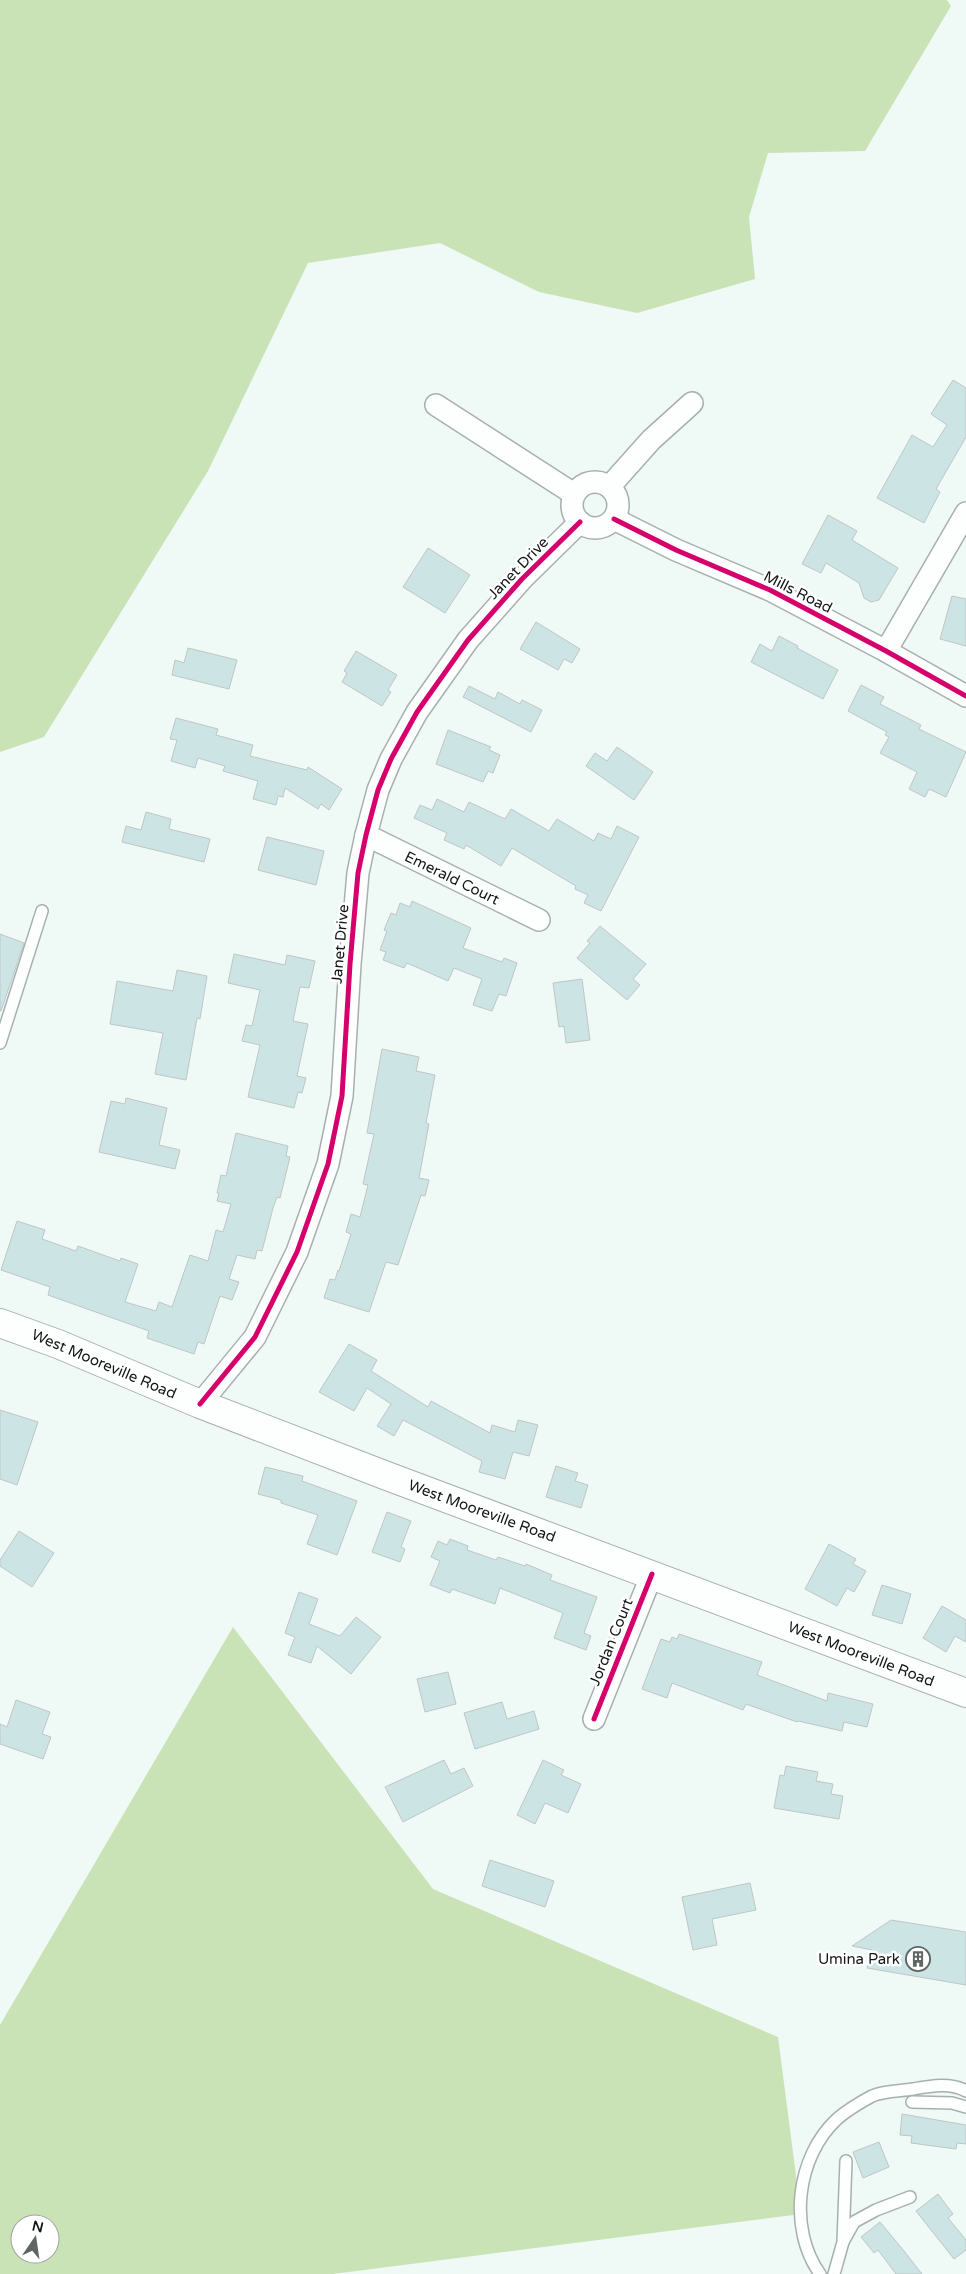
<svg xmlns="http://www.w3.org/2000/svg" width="966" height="2274" viewBox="0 0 966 2274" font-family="'Varela Round',sans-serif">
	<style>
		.forest { fill: #cae3b6; fill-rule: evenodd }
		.building { fill: #cde4e5; stroke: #bfc6c6 }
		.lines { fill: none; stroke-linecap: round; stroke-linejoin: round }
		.lane-casing { stroke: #a8b0ad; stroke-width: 14 }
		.street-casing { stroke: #a8b0ad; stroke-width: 24 }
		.secondary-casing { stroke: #a8b0ad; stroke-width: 30 }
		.lane { stroke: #fdfefe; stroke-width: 11 }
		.street { stroke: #fdfefe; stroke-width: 21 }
		.secondary { stroke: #fdfefe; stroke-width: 28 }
		.cycleway-casing { stroke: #fff; stroke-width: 8 }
		.cycleway { stroke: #d6006c; stroke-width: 5 }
		.labels { text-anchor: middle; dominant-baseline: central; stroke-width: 5; stroke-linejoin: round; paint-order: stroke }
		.street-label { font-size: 15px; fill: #121817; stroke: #fff }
		.poi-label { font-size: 15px; fill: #121817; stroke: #fff; text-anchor: end }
	</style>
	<rect width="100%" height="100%" fill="#eff9f6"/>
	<!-- forest -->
	<g class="forest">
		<polygon points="0,0 947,0 951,6 865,151 768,153 749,217 755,279 637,313 539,292 440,243 308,263 208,471 44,737 0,752"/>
		<path d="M233 1627 433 1889 778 2037 801 2214 333 2274H0V2025ZM20 2224H50V2254H20Z"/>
	</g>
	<!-- building -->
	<g class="building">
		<polygon points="953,380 966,388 966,437 936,489 940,492 924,523 877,498 912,435 933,447 947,425 931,414"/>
		<polygon points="828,515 857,531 852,540 898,568 879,600 871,602 864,598 859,583 826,563 821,573 802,564"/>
		<polygon points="428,548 470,575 445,613 403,587"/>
		<polygon points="952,596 966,599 966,646 940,639"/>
		<polygon points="536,622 580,649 572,663 564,659 558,670 520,649"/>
		<polygon points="779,636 798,646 797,648 838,670 823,699 751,662 760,644 772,651"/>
		<polygon points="188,648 237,660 229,689 172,675 175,660 184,663"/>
		<polygon points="356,651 397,675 388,690 391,692 382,706 342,682 347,673 344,671"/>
		<polygon points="861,685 884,697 880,704 921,725 919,729 966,752 946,797 929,789 925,797 909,789 917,772 880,753 889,737 885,735 887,732 848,711"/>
		<polygon points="469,686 495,699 498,692 520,704 522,700 542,710 531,732 463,697"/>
		<polygon points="176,718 218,729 216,735 253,745 250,756 307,770 308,767 342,789 329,810 321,804 318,809 285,788 283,797 278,796 276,805 253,799 258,781 223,771 225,766 198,758 195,768 171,761 177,740 170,739"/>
		<polygon points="448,730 491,747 489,750 500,755 493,773 488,771 483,782 436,764"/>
		<polygon points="617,747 653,772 634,800 586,766 595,753 607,761"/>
		<polygon points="437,799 464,812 469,802 505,819 511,809 549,831 557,819 594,841 598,833 611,839 617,826 639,837 601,911 584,903 588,895 575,889 576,886 512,848 501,866 466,845 464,849 444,840 447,833 414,818 420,805 432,810"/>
		<polygon points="146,812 171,819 169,829 210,839 204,862 122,842 126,826 141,830"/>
		<polygon points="267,837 324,851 316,885 258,870"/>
		<polygon points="412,901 471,928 463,948 502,962 504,958 517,963 506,996 499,994 492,1011 473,1005 482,979 454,968 448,981 407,963 404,968 383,960 386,952 380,950 387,931 384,930 391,913 396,915 400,903 410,907"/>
		<polygon points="600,926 646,964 633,979 640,985 627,1000 577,958 590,943 587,941"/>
		<polygon points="0,934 24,943 1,1011 0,1011"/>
		<polygon points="234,954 285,965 287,955 315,961 309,988 300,987 293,1021 308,1024 297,1076 306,1078 302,1093 298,1092 294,1108 248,1097 260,1045 242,1041 246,1025 252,1026 260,990 228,983"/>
		<polygon points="177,970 207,976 200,1019 197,1018 186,1080 155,1074 163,1033 110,1024 117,981 173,991"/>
		<polygon points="582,979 590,1040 566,1043 564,1026 559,1027 553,983"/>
		<polygon points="382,1049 419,1057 416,1071 435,1075 426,1123 429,1124 419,1178 429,1180 425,1196 421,1195 398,1265 386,1262 369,1312 324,1298 330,1279 335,1280 338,1270 339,1271 351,1234 346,1232 351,1214 360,1217 368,1185 363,1184 374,1134 367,1133"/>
		<polygon points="126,1098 167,1108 159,1145 180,1150 175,1169 99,1152 111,1101 125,1104"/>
		<polygon points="236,1133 288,1146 286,1156 290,1157 280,1198 277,1197 273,1208 262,1251 257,1250 255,1259 237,1255 229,1279 239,1282 232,1300 220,1296 204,1344 198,1342 194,1354 147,1338 149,1331 48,1295 50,1287 1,1270 17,1221 45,1230 42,1239 76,1251 78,1246 120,1261 121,1258 138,1264 125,1302 156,1311 159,1302 172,1307 190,1255 208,1261 216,1230 223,1232 231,1204 217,1201 219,1193 217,1193 221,1175 226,1176"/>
		<polygon points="349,1344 377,1360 371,1371 428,1407 431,1401 490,1433 492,1425 515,1432 518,1420 538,1425 529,1456 513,1452 505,1479 479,1472 482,1461 403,1420 394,1436 377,1426 391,1404 367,1388 354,1411 319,1392"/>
		<polygon points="0,1410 38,1422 17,1485 0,1479"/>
		<polygon points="556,1466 578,1473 575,1481 588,1485 581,1508 546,1497"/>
		<polygon points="265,1467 303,1476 302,1481 357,1501 337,1555 307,1544 318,1515 281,1503 281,1500 258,1494"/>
		<polygon points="387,1512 411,1521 401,1547 405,1549 400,1562 372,1552"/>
		<polygon points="19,1531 54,1553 32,1587 0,1566 0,1560"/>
		<polygon points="450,1539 468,1546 467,1550 496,1560 498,1557 525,1566 526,1564 552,1575 550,1580 597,1597 584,1633 591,1636 586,1650 554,1638 563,1613 500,1588 495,1604 452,1589 450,1593 430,1585 440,1561 431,1557 438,1541 447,1545"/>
		<polygon points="829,1544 856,1559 853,1564 866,1571 854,1592 847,1588 837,1606 805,1589"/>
		<polygon points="882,1585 911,1594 902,1624 872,1615"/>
		<polygon points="299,1592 318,1599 309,1624 340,1636 356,1617 381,1637 351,1674 317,1646 311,1663 288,1655 295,1637 285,1633"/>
		<polygon points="942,1606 966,1620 966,1642 955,1636 946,1652 923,1638"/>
		<polygon points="679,1634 762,1662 757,1675 827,1701 828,1693 873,1704 867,1727 844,1722 842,1731 798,1721 797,1722 746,1704 743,1710 672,1683 667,1698 642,1689 661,1639 670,1642 672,1637 677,1639"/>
		<polygon points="448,1672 456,1704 425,1712 417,1679"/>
		<polygon points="16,1700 50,1712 42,1734 51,1737 43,1759 0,1744 0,1724 7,1727"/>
		<polygon points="502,1702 507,1719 534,1711 539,1729 475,1749 464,1713"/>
		<polygon points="444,1760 451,1774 464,1768 473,1786 403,1822 385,1787"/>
		<polygon points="543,1760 564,1770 561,1775 581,1784 568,1813 545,1803 535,1824 517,1815"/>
		<polygon points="786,1766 818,1772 816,1781 833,1784 831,1794 843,1796 839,1819 774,1808 780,1775 784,1776"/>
		<polygon points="490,1860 554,1881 545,1907 482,1886"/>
		<polygon points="750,1883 756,1910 712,1919 717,1945 693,1950 682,1897"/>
		<polygon points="891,1920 966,1932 966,1985 867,1968 872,1950 852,1946"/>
		<polygon points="902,2114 966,2125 966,2144 957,2143 956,2149 911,2143 912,2136 900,2135"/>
		<polygon points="879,2142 889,2167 863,2178 853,2152"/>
		<polygon points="938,2194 953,2214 948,2218 966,2240 966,2250 954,2259 916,2211"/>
		<polygon points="880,2222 904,2251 922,2274 896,2274 878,2250 874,2253 861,2237"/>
	</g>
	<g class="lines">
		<defs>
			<g id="lane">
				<polyline points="0,1043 42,911"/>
				<polyline points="912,2102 952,2103 966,2107"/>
				<polyline points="844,2240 854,2222 876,2210 910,2197"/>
				<path d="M820 2274C788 2229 796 2157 837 2119 846 2111 861 2102 872 2096 883 2091 901 2091 913 2089 930 2086 951 2082 966 2091"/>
				<polyline points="834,2274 843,2242 846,2161"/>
			</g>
			<g id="street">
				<polyline points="436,405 574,494"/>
				<circle cx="595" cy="505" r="23"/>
				<polyline points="610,486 651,440 692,403"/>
				<polyline points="614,519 676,550 770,590 886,651 966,696"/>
				<polyline points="886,651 966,513"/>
				<polyline points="366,835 539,920"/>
				<polyline points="200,1404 255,1337 297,1252 328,1164 342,1096 350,964 358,873 366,835 378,790 391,759 417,712 468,640 522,579 580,522"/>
				<polyline points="594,1719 652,1574"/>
			</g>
			<polyline id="secondary" points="0,1323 58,1344 200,1404 387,1476 966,1693"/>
		</defs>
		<!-- lane casing -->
		<use href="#lane" class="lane-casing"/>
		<!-- street casing -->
		<use href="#street" class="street-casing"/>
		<!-- secondary casing -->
		<use href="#secondary" class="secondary-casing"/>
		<!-- lane -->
		<use href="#lane" class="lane"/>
		<!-- street -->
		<use href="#street" class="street"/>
		<!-- secondary -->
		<use href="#secondary" class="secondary"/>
		<defs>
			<g id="cycleway">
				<polyline points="614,519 676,550 770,590 886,651 966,696"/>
				<polyline points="200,1404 255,1337 297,1252 328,1164 342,1096 350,964 358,873 366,835 378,790 391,759 417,712 468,640 522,579 580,522"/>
				<polyline points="594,1719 652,1574"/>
			</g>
		</defs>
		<!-- cycleway casing -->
		<use href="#cycleway" class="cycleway-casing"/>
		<!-- cycleway -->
		<use href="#cycleway" class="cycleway"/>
	</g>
	<!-- icons -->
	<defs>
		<symbol id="building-ring" viewBox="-11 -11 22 22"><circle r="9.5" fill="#fff" stroke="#5f6765" stroke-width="1.5"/><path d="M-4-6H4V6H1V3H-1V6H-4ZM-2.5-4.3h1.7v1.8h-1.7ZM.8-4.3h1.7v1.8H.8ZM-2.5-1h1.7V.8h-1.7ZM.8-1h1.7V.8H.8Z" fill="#5f6765"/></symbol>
	</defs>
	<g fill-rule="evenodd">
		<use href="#building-ring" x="904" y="1945" width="28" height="28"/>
	</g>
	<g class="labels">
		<!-- street labels -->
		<g class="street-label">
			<text transform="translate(518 568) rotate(-46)">Janet Drive</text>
			<text transform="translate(798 592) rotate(27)">Mills Road</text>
			<text transform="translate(452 878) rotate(26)">Emerald Court</text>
			<text transform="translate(340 944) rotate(-85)">Janet Drive</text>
			<text transform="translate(104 1364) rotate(23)">West Mooreville Road</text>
			<text transform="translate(482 1511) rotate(20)">West Mooreville Road</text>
			<text transform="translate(611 1642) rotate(-68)">Jordan Court</text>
			<text transform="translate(861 1654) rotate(21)">West Mooreville Road</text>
		</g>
		<!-- poi labels -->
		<g class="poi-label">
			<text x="900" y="1959">Umina Park</text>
		</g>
	</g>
	<!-- north arrow -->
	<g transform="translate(35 2239) rotate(13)"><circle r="24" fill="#ffffff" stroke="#a0a3a2"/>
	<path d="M0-4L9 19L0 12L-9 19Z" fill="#5f6765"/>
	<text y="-8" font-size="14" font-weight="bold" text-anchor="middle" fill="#121817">N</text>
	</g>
</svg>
